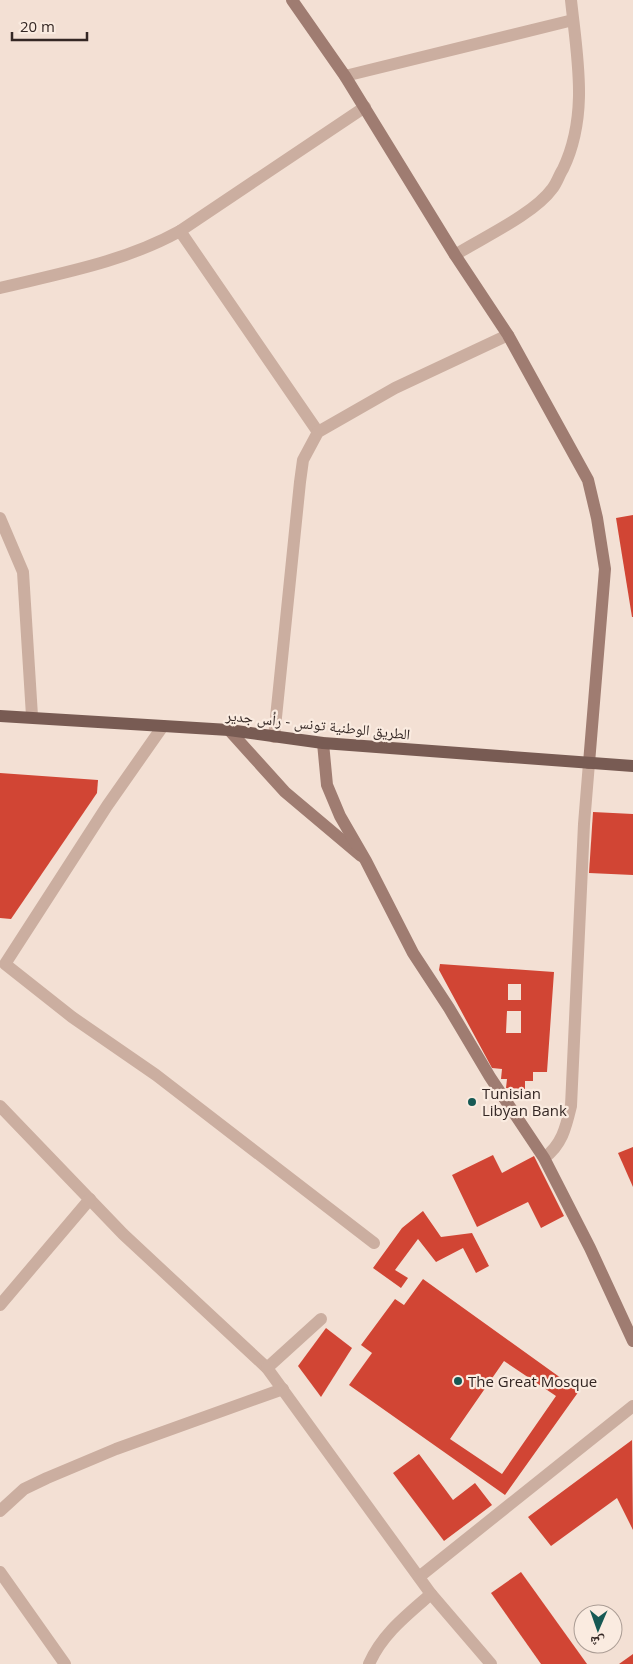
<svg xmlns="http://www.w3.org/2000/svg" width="633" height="1664" viewBox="0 0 633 1664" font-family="'Open Sans','Noto Naskh Arabic',sans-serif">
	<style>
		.building { fill: #d14534; fill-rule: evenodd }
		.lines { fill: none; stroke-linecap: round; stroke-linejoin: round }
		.street { stroke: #cbaea0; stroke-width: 12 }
		.secondary { stroke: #9f7c71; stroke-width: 12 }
		.primary { stroke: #785b53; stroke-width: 12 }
		.poi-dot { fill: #165954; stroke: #faebe0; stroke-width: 2 }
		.labels { text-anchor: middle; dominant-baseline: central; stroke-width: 4.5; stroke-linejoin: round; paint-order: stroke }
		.street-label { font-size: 15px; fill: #342724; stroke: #faebe0 }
		.poi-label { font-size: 15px; fill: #342724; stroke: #faebe0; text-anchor: start }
	</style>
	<rect width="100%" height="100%" fill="#f3e0d4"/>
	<!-- building -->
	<g class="building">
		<polygon points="633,515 633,617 632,617 616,518"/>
		<polygon points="0,773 98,780 97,793 11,919 0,918"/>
		<polygon points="593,812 633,814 633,875 589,873"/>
		<path d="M440 964 554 972 547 1072H533V1081H525V1089L506 1088 507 1079H501L502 1069 492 1068 439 970ZM508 984H521V1000H508ZM507 1011H521V1033H506Z"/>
		<polygon points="633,1147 633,1187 618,1153"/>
		<polygon points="493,1155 502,1173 534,1156 564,1216 541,1228 528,1202 477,1227 452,1175"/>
		<polygon points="423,1211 441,1237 472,1233 489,1266 476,1273 463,1248 436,1262 418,1239 395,1270 408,1278 401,1288 373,1268 402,1228"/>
		<path d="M423 1279 579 1391 505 1495 349 1385 372 1353 361 1345 395 1299 404 1305ZM504 1361 556 1396 502 1474 450 1439Z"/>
		<polygon points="326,1328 352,1348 321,1397 298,1366"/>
		<polygon points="632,1440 633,1530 617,1498 551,1546 528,1517"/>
		<polygon points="419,1454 453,1500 475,1483 492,1505 444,1541 393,1473"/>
		<polygon points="521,1572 587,1664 541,1664 491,1593"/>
		<polygon points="633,1654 633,1664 619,1664"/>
	</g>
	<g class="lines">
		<!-- street -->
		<g class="street">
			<polyline points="345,76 573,20"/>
			<polyline points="180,231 318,432"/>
			<path d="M455 255C482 238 534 214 552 189 557 183 559 175 563 169 589 115 577 57 571 0"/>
			<path d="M0 288C62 273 124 262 180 231L365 107"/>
			<polyline points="0,518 23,572 32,716"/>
			<polyline points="163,726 107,806 5,964 72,1017 156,1075 374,1243"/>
			<polyline points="274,737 300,482 303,460 318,432 395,388 508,335"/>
			<polyline points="0,1106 123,1234 267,1368 431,1594 491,1664"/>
			<path d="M544 1158C562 1145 566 1127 571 1106L584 824 589 763"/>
			<polyline points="0,1305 90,1199"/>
			<polyline points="267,1368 321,1319"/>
			<polyline points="0,1511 24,1489 47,1478 116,1449 283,1389"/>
			<polyline points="0,1572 65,1664"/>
			<polyline points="419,1577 633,1406"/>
			<path d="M369 1664C382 1634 407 1615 431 1594"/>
		</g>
		<!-- secondary -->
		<g class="secondary">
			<polyline points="292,0 345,76 455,255 508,335 588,480 597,518 605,569 589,763"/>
			<polyline points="229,730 285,792 361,856"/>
			<polyline points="323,743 327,785 340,816 366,861 413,953 449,1008 490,1077 544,1158 590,1248 633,1341"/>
		</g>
		<!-- primary -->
		<polyline class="primary" points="0,716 229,730 323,743 633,766"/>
	</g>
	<!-- markers -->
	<g class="poi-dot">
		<circle cx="472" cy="1102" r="5"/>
		<circle cx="458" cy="1381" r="5"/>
	</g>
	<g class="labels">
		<!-- street labels -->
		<g class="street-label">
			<text transform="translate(318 724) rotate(6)">الطريق الوطنية تونس - رأس جدير</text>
		</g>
		<!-- poi labels -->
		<g class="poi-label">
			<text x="482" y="1093">Tunisian<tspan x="482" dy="17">Libyan Bank</tspan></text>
			<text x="468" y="1381">The Great Mosque</text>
		</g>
	</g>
	<!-- north arrow -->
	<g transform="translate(598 1629) rotate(182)"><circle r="24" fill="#faebe0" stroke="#ab9d95"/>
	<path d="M0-4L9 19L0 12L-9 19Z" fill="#165954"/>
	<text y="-8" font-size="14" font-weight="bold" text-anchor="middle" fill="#342724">ش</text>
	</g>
	<!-- scale -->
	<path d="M12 32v8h75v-8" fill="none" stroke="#342724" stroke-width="2.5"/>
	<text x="20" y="32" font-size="15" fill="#342724" stroke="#faebe0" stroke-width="4" paint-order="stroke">20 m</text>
</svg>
